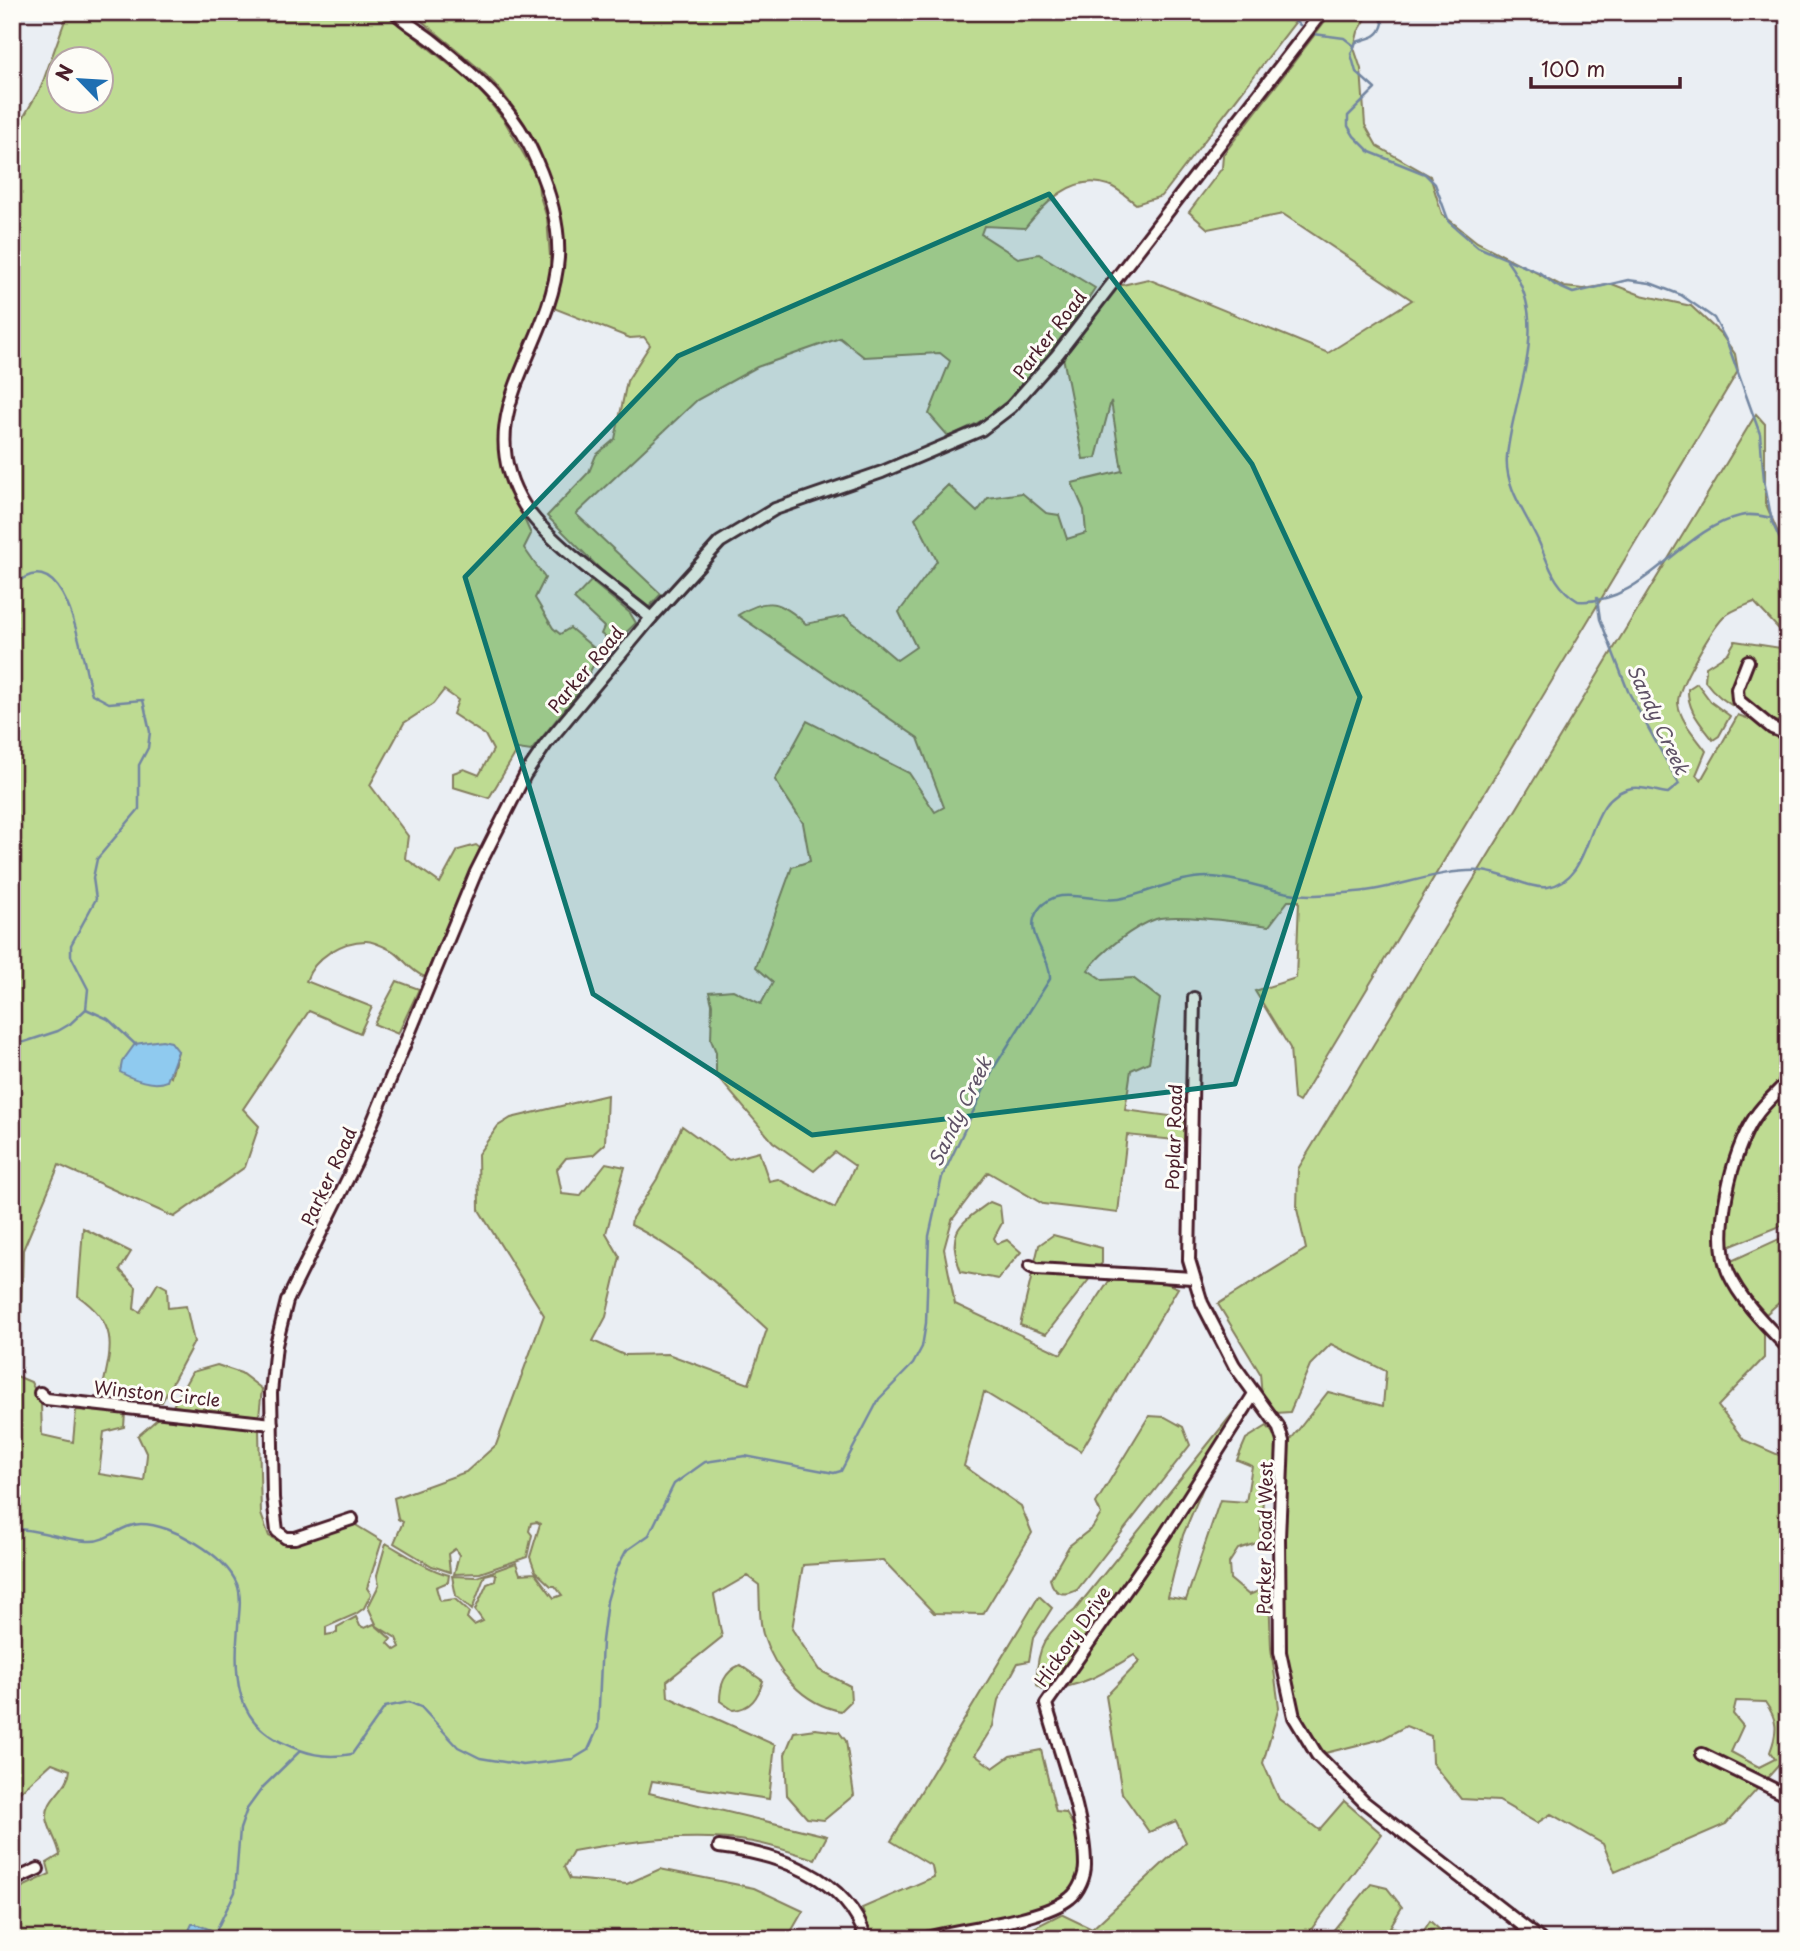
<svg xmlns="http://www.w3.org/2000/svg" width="1800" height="1951" viewBox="0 0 1800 1951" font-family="'Playpen Sans',sans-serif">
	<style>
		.green { fill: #bedb92; stroke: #847d5e; stroke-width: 2; fill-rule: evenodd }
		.water { fill: #8fcaef; stroke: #7386a1; stroke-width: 2 }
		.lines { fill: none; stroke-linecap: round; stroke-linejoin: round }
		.stream { stroke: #7386a1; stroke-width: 2.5 }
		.minor-casing { stroke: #4a1f2b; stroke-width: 16 }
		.minor { stroke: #fdfcf7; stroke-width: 10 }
		.marked { fill: #0f766e; fill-opacity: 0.2; stroke: #0f766e; stroke-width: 5; stroke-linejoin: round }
		.labels { text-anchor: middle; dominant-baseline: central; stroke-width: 6; stroke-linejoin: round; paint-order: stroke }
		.street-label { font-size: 18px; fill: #4a1f2b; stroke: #fdfcf7 }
		.water-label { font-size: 19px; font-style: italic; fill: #5f5266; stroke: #fdfcf7 }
	</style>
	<rect width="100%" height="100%" fill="#eaeef3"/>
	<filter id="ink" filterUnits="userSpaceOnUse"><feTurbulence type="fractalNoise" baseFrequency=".0143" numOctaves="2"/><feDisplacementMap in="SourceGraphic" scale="14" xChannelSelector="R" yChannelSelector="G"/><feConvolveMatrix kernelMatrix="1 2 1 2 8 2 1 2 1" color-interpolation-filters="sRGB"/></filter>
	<g filter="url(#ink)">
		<!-- green -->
		<g class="green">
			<path d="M68 12H384L478 88 504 120 538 179 539 193 547 218 551 270 544 306 507 392 499 425 498 450 506 479 531 534 524 548 545 578 535 598 553 628 560 634 570 628 600 653 579 692 531 751 518 749 489 798 453 787V773L464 769 479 775 493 750 485 735 453 714 458 700 444 690 433 704 404 723 370 785 408 836 405 858 440 883 458 850 476 845 480 848 425 977C408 970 404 957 391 950 385 947 373 941 366 941 341 941 314 958 306 981L372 1007 360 1033 309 1011 243 1109 259 1126 245 1167 174 1217 59 1165 23 1250 21 1320 12 1341V137L41 87ZM60 60H102V102H60ZM138 1044 178 1051 171 1077Z"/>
			<path d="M411 12H1303L1162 196 1136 204C1128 198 1118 188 1108 185 1073 173 1045 203 1025 228L984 226 981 234 1018 258 1039 254 1095 288C1065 334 1033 385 987 417 976 425 961 430 949 437L929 414 950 361 940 353 864 357 840 338 757 367 697 400 576 514 661 594 649 607 601 570 547 516 589 472 596 455 615 439 627 381 650 345 644 337 630 338 551 307C555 294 561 279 562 265 569 202 530 118 486 75 462 53 436 33 411 12Z"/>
			<path d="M1332 12H1370L1358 32 1354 48 1361 69 1365 125 1377 146 1430 176 1442 214 1477 242 1564 287 1584 289 1612 284 1641 295 1691 306 1721 334 1735 354 1738 371 1299 1102 1294 1099 1290 1048 1255 991 1296 978 1299 901H1288L1269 926C1244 923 1179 913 1156 919 1134 926 1101 952 1088 970L1103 980 1133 978 1160 999 1149 1062 1131 1070 1125 1110 1185 1118 1184 1141 1127 1135 1118 1213 1043 1204 988 1172 952 1220 944 1249 955 1304 1061 1354 1109 1281 1159 1280 1178 1288 1081 1451 984 1392 964 1466 1021 1506 1032 1533 983 1614 934 1613 883 1560 803 1565 792 1629 819 1670 850 1686 851 1701 841 1711C802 1704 775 1671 763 1634 759 1620 760 1601 759 1585L747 1576 714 1595 722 1637 667 1681 668 1697 775 1745 769 1799 652 1781 649 1793 827 1836 815 1859C793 1853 769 1844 746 1841 688 1833 631 1841 573 1851L564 1867 570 1879 627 1884 660 1869 754 1888 803 1911 788 1937 235 1939 192 1925 185 1939H12V1892L50 1874 47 1863 60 1855C58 1842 49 1831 47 1818 45 1798 69 1789 70 1770L52 1763 12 1799V1374L31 1382 41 1403 42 1435 73 1442 76 1410 125 1413 124 1427 104 1432 99 1474 144 1481 147 1455 138 1436 162 1415 259 1430 261 1514 269 1536 278 1541 295 1543 354 1524 382 1541 367 1588 371 1594 364 1608 356 1614 326 1627V1635L337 1633V1627L356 1617 360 1626 365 1628 374 1624 391 1639 388 1643 395 1650 400 1647 396 1638 377 1626 368 1607 379 1585 377 1575 386 1543C405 1554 429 1570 449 1575L448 1582 436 1587 440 1601 455 1599 469 1612 467 1618 474 1625 483 1621 475 1610 487 1584 495 1581 496 1575 493 1573 485 1575 472 1610 456 1596 452 1576 477 1577 516 1563 520 1574 535 1573 554 1598 562 1595 555 1586H551L535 1571 530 1557 540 1524 537 1522 531 1523 529 1531 532 1535 527 1557 480 1573 454 1574 459 1555 455 1549 448 1554 450 1572 432 1566 394 1543 403 1522 398 1519 394 1498 466 1472 496 1445 544 1315 479 1210 478 1154 498 1126 511 1118 607 1095 605 1144 593 1155 566 1158 557 1169 562 1194 580 1196 606 1163 625 1167 606 1233 620 1257 606 1317 593 1341 624 1355 668 1354 749 1384 767 1329C726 1291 681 1250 631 1225L632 1218 657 1179 682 1126 729 1160 759 1152 769 1181 778 1179 835 1208 855 1166 835 1152 814 1171 773 1142 716 1075V1052L711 1040 712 1004 709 992 733 990 761 1004 773 982 756 967 792 867 810 861 803 823 775 780 807 721 909 773 935 812 944 807 918 738 738 615C768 596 781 601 806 624L845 616 897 660 916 647 899 612 937 561 915 518 948 485 977 512 988 498 1022 493 1046 513 1059 515 1067 539 1086 533 1084 510 1072 483 1122 471 1111 401 1096 458 1083 459 1063 357 1114 287 1148 279 1328 353 1412 300 1283 214 1208 229 1189 212 1222 168 1223 155Z"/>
			<path d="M1756 414 1765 424V502L1788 556V639L1754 602C1745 606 1731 610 1724 617 1712 629 1677 687 1678 703 1680 721 1696 737 1706 751L1696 775 1701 780 1738 715 1778 729H1788V1076L1736 1144 1722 1186 1717 1255 1733 1295 1764 1332V1358L1718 1406 1744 1440 1788 1459V1748L1787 1756 1726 1824 1615 1872 1603 1844 1551 1814 1537 1823 1499 1801 1461 1799 1432 1763 1431 1736 1406 1726 1382 1739 1325 1753 1300 1719 1291 1690 1285 1643 1283 1529 1288 1443 1328 1392 1383 1406 1386 1371 1331 1344 1310 1365 1290 1412 1276 1413 1262 1397 1260 1373 1218 1304 1306 1249 1297 1209 1298 1169ZM1736 1701 1765 1702C1778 1720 1778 1731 1770 1752L1775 1759 1759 1767 1731 1752 1743 1726 1733 1714Z"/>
			<polygon points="591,581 630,613 636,623 614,644 601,634 604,627 574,599"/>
			<path d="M1735 641 1781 648C1779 672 1794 700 1786 722 1756 721 1722 705 1705 681L1706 667 1728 653Z"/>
			<path d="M1697 683 1711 702 1730 716 1719 736 1713 740C1701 724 1687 710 1688 689Z"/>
			<polygon points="397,981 419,989 398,1034 374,1024"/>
			<path d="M1788 1090V1223L1731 1246 1726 1241C1733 1185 1738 1125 1788 1090Z"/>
			<path d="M990 1202 1000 1206 1002 1223 994 1238 997 1244 1007 1240 1021 1252 998 1279 961 1272C946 1231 958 1225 990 1202Z"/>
			<path d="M83 1228 131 1252 120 1270 136 1287 134 1309 140 1312 158 1283 167 1288 168 1308 186 1306 194 1342 162 1402 101 1395C111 1349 121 1326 78 1296Z"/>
			<polygon points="1053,1235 1102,1248 1102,1263 1046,1334 1020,1325 1039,1245"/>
			<polygon points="1788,1235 1788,1295 1766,1314 1742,1287 1729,1262"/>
			<polygon points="217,1365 241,1373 262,1389 259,1416 173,1406 192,1372"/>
			<path d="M1241 1403 1251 1412 1207 1478 1183 1535 1168 1597 1186 1600 1220 1500 1246 1502 1252 1466 1237 1460 1246 1439 1267 1426 1279 1441 1278 1463 1265 1472 1260 1542 1238 1549 1229 1563 1230 1579 1249 1595 1263 1589 1269 1592 1271 1648 1279 1707 1263 1763 1279 1799 1319 1830 1344 1801 1382 1834 1310 1931 1332 1932 1371 1884 1387 1888 1402 1907 1390 1927 1423 1932 1430 1921 1450 1939H940L1006 1926 1024 1933 1061 1914 1092 1929 1186 1842 1176 1821 1149 1832 1122 1793 1106 1696 1140 1661 1134 1655C1104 1673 1080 1688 1044 1690L1037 1685C1035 1648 1047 1631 1075 1610Z"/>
			<path d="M1149 1416 1165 1417 1183 1427 1190 1445 1077 1590C1063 1597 1054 1594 1050 1579L1069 1546 1092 1528 1101 1514 1096 1503Z"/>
			<path d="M1039 1596 1052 1608 1033 1638 1029 1661 1018 1663 998 1700 993 1726 975 1755 993 1768 1010 1756 1041 1750 1056 1812 1066 1813C1082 1837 1090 1875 1066 1898 1047 1917 960 1923 930 1931 921 1933 913 1938 904 1939 893 1940 882 1939 871 1939L862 1908 934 1877 932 1866 891 1841Z"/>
			<path d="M740 1665 763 1681C758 1697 751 1709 733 1710L720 1701C720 1685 724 1672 740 1665Z"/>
			<polygon points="815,1729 839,1732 846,1741 854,1795 824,1820 807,1818 787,1795 785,1754 794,1732"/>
		</g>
		<!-- water -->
		<g class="water">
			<path d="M162 1040 171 1042 178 1051 167 1081C154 1087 132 1079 120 1072L122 1062 135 1044Z"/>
			<polygon points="192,1924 196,1924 234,1939 185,1939"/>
		</g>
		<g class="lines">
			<!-- stream -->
			<g class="stream">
				<polyline points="1281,12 1300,25"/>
				<path d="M1377 12 1383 23C1380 38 1369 38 1356 42L1351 54 1356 72 1375 89 1348 116V126L1354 136 1370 152 1425 174 1435 184 1449 222 1478 247 1540 273 1555 285 1573 293 1628 280 1650 283 1681 295 1714 318 1727 342 1760 434 1764 480 1772 522 1788 557"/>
				<polyline points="1314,34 1344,38 1353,45"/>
				<path d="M1507 261C1554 324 1514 388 1507 456 1504 486 1526 514 1538 540 1549 564 1553 586 1578 601 1643 606 1680 530 1740 516 1750 513 1762 516 1772 518"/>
				<path d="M12 587C69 533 82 666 92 694L109 703 143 700 150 732 148 748 139 765V809L97 859 93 878 96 899 71 945V956L88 989 86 1009 70 1024 58 1031 12 1046"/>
				<polyline points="86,1009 108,1019 136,1045"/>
				<path d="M12 1530C27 1526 70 1542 91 1541 109 1541 122 1524 141 1524 172 1524 225 1555 237 1584 242 1596 239 1614 238 1626 234 1672 234 1720 281 1742 306 1754 324 1759 352 1754L385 1707 409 1702 421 1707 458 1747 480 1758 523 1765 573 1759 588 1750 598 1728 602 1641 607 1601 616 1570 626 1551 649 1535 674 1484 705 1462 745 1456 834 1473 841 1471 879 1399 913 1364 922 1347 926 1323 929 1236 942 1177 995 1066 1050 979C1051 955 1022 933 1038 910 1057 883 1091 903 1118 899 1149 894 1178 876 1210 877 1245 878 1278 896 1314 895 1333 894 1353 893 1372 890 1408 884 1444 869 1481 871 1501 872 1531 890 1548 887 1598 878 1581 797 1632 788 1643 786 1657 792 1668 793L1679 784 1628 691 1600 619 1597 598"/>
				<polyline points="212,1939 235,1892 240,1829 247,1809 263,1787 300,1751"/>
			</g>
			<defs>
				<g id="minor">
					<path d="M395 12C406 24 421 31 433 41 475 75 515 109 536 160 549 190 560 226 558 258 552 347 467 415 524 505 549 544 614 587 651 618"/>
					<polyline points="1748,661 1737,689 1738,700 1772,728 1788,734"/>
					<polyline points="1194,998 1189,1260 1202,1303 1234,1365 1278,1426 1283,1441 1279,1538 1280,1652 1294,1717 1317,1755 1364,1802 1540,1939"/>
					<path d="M1788 1081C1777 1093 1764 1103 1755 1117 1732 1150 1712 1234 1728 1272 1741 1301 1766 1325 1788 1348"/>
					<polyline points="1030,1266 1036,1269 1193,1278"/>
					<polyline points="40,1393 46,1399 55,1400 272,1424"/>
					<polyline points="352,1519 295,1538 286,1538 277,1531 273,1498 271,1393 276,1345 287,1301 356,1162 476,872 525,775 546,744 651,618 720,542 775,509 882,472 981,430 1011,407 1057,355 1322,12"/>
					<polyline points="1702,1754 1788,1796"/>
					<path d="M719 1847C776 1854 847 1876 866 1939"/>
					<polyline points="12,1881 38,1869"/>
					<path d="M922 1939C960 1928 1042 1921 1070 1898 1079 1891 1085 1876 1085 1865 1085 1818 1059 1751 1046 1704L1164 1536 1254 1394"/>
				</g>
			</defs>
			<!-- minor casing -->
			<use href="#minor" class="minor-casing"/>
			<!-- minor -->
			<use href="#minor" class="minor"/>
		</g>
	</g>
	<!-- marked area -->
	<path class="marked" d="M1049 194 1252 464 1360 697 1235 1084 812 1135 593 994 465 577 678 356Z"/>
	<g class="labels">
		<!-- street labels -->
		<g class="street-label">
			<text transform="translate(1049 334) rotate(-52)">Parker Road</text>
			<text transform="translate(585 669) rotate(-50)">Parker Road</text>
			<text transform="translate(1173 1137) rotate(-88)">Poplar Road</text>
			<text transform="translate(328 1176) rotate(-65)">Parker Road</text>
			<text transform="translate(157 1393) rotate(6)">Winston Circle</text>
			<text transform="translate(1264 1538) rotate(-89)">Parker Road West</text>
			<text transform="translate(1072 1636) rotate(-55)">Hickory Drive</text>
		</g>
		<!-- water labels -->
		<g class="water-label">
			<text transform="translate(1659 719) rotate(65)">Sandy Creek</text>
			<text transform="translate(959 1111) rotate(-64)">Sandy Creek</text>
		</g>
	</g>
	<!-- margin -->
	<rect width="1800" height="1951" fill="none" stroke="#fdfcf7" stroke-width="42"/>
	<rect x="21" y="21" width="1758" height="1909" fill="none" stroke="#4a1f2b" stroke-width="2.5" filter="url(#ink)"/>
	<!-- north arrow -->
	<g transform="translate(80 80) rotate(295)"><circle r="33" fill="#fdfcf7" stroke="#b5a4a5" stroke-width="2"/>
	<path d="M0-5L12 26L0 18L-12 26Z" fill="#1f6fb2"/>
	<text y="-10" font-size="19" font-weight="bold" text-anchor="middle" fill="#4a1f2b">N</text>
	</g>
	<!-- scale -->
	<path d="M1531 77v10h149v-10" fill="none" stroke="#4a1f2b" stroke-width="3.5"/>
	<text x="1541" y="77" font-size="21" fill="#4a1f2b" stroke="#fdfcf7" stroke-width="5" paint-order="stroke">100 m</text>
</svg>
